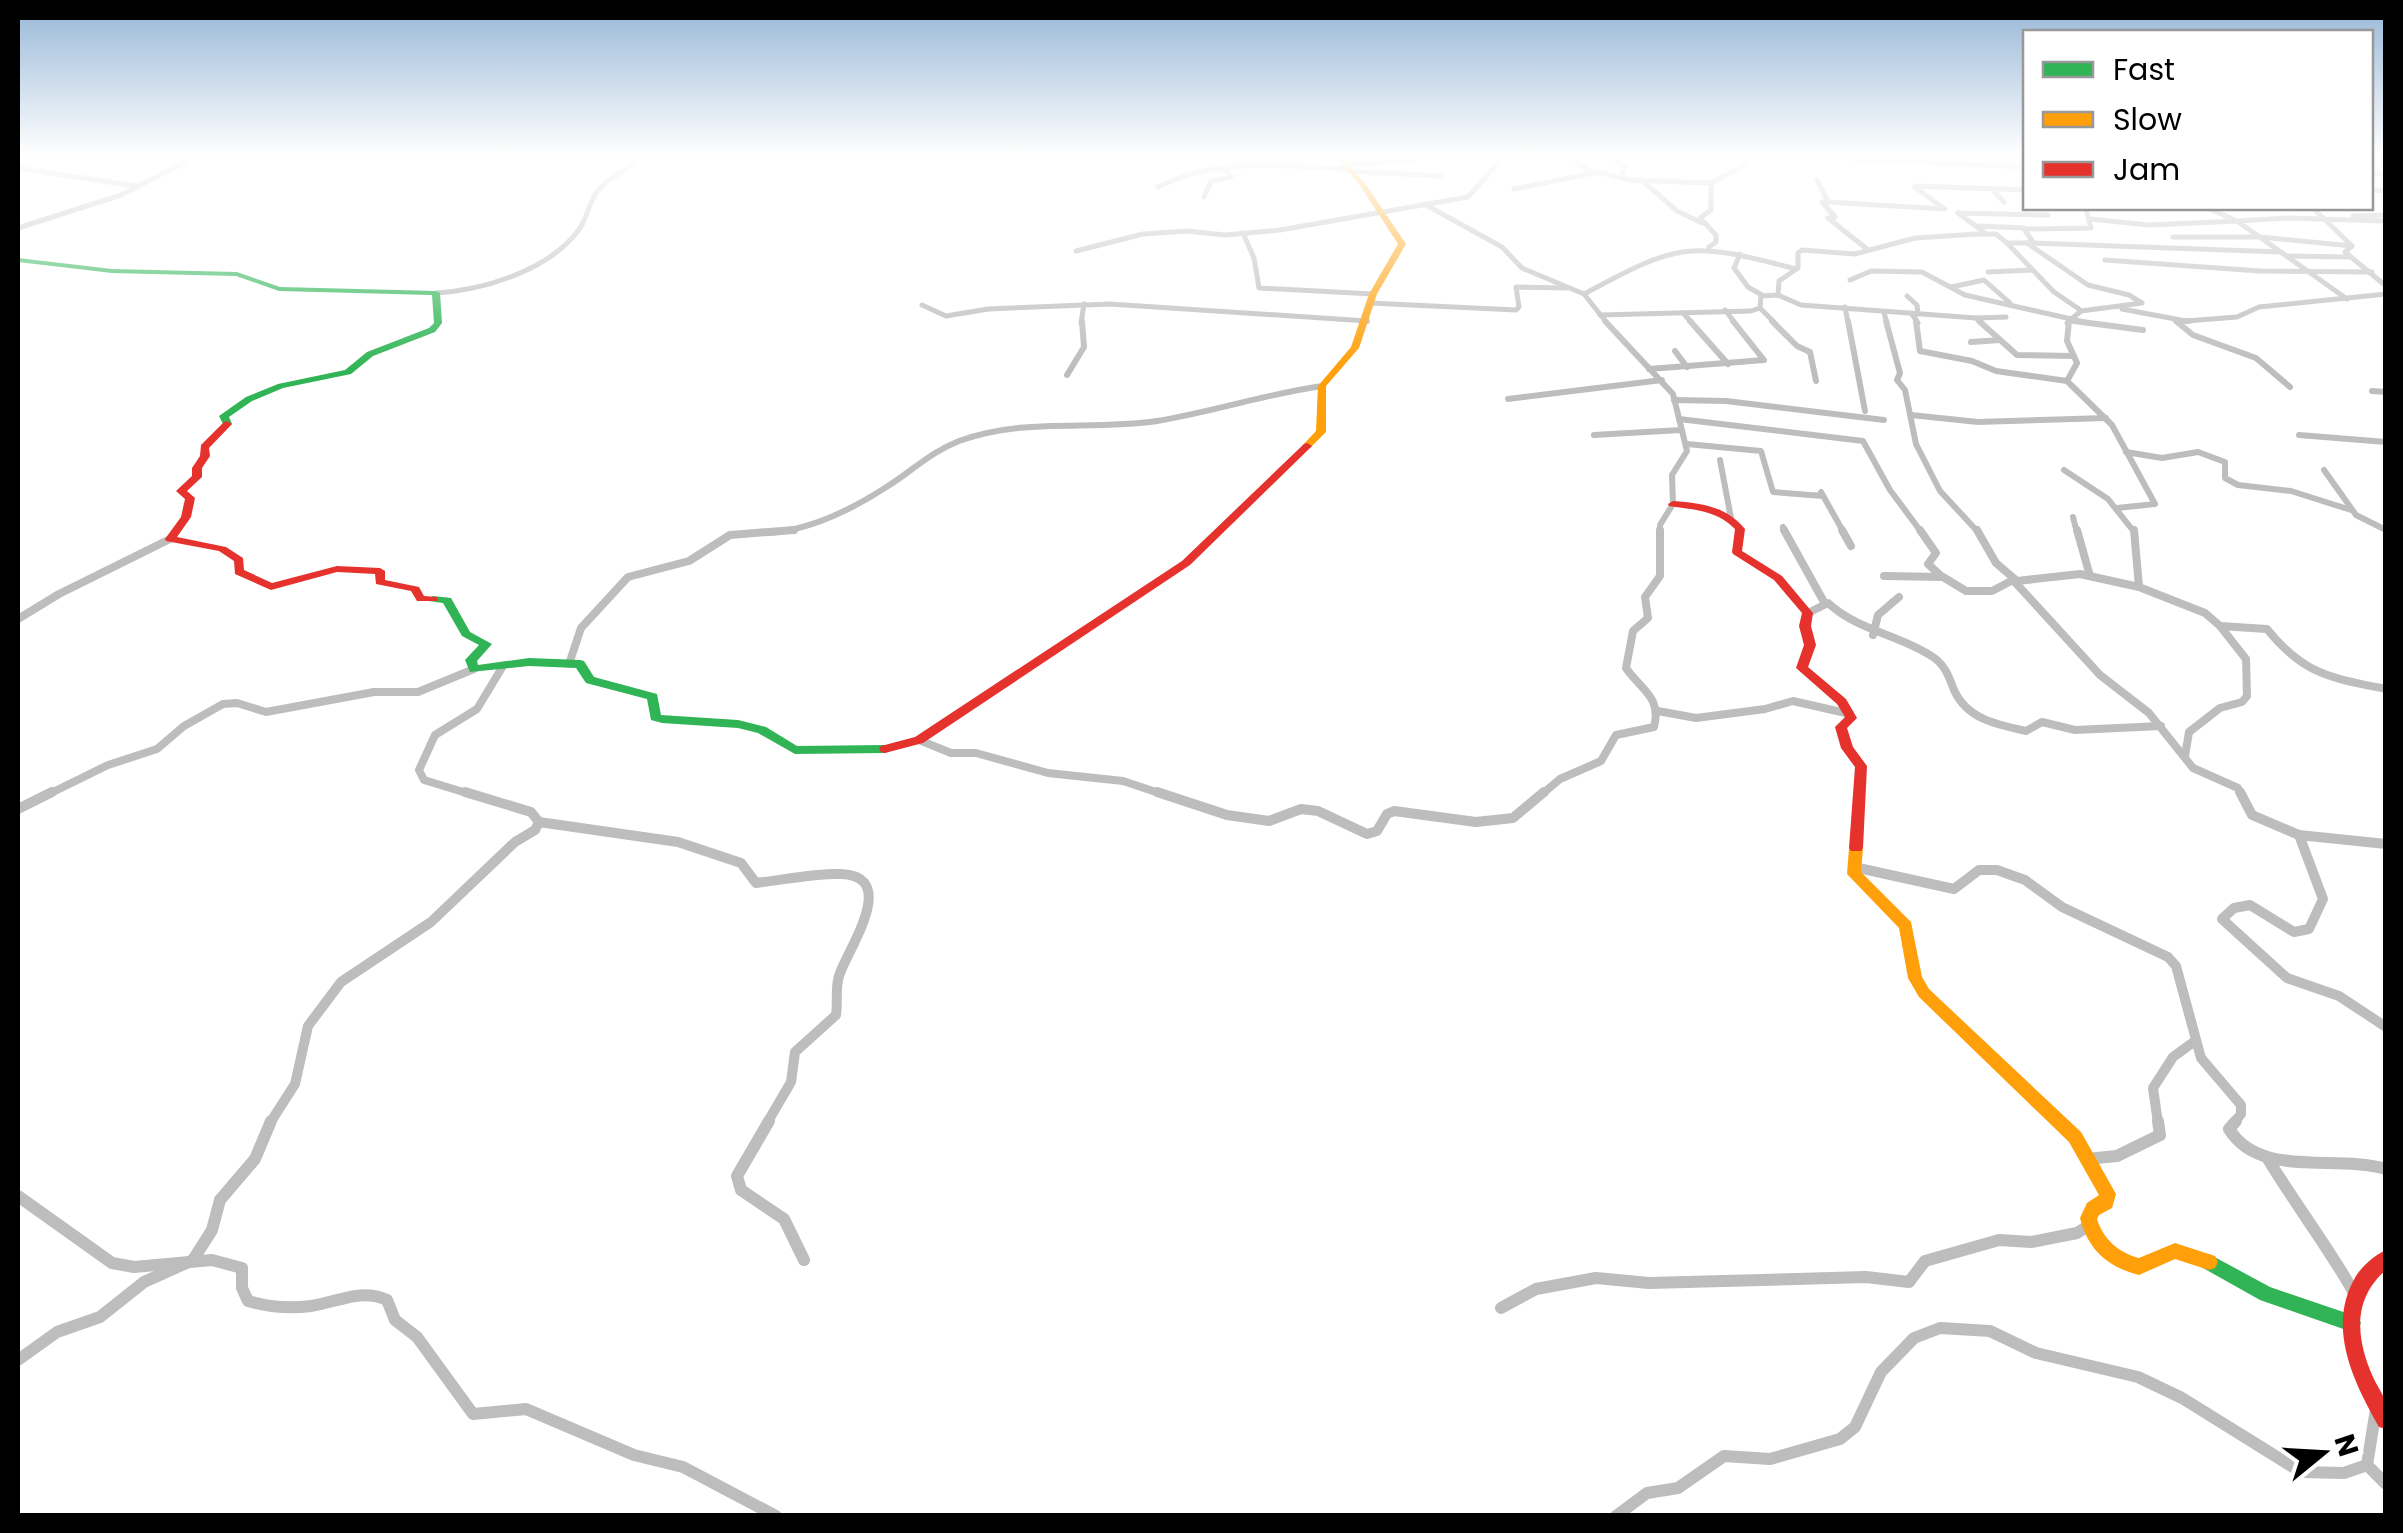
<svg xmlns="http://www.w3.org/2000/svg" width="2403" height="1533" viewBox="0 0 2403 1533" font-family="Poppins,sans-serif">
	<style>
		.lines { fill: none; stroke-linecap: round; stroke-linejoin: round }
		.street-far4 { stroke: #bdbdbd; stroke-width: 5 }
		.street-far3 { stroke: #bdbdbd; stroke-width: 6 }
		.street-far2 { stroke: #bdbdbd; stroke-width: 8 }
		.street-far1 { stroke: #bdbdbd; stroke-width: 10 }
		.street { stroke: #bdbdbd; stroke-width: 12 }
		.fast { fill: #30b455; fill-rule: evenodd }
		.slow { fill: #ff9f0a; fill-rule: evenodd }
		.jam { fill: #e5322d; fill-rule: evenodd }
	</style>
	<rect width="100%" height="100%" fill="#fff"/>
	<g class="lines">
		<!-- street-far4 -->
		<g class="street-far4">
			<polyline points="1567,155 1590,172"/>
			<polyline points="1609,155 1625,167 1621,177"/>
			<polyline points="1974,155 2026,157"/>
			<polyline points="1750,156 1777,155"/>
			<polyline points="1849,159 2026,167"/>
			<polyline points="1344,165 1405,161 1427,155"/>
			<polyline points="18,168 136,186"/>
			<polyline points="1349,171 1440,176"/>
			<polyline points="2370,173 2386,174"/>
			<polyline points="1817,180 1828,202 1822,202 1835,217 1828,218 1867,249"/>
			<polyline points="1644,182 1677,211 1702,223"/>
			<polyline points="1915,186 2026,190"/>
			<path d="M1158 187C1218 157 1282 166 1347 169"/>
			<polyline points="1915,187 1943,208"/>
			<polyline points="1514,189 1598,172 1630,180 1711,183"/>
			<polyline points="1992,189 2004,202"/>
			<polyline points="2370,190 2386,191"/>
			<polyline points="1204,197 1211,181 1231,177 1224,168"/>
			<polyline points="1828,202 1945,209"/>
			<polyline points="1424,204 1502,247 1522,268 1584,294 1607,323"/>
			<polyline points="2208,208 2237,221 2287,218 2386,221"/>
			<polyline points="2313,208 2352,246 2345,252 2386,286"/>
			<polyline points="1958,213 2048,215"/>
			<polyline points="1958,213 1985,233"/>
			<polyline points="2353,216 2386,215"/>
			<polyline points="2090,219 2149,225 2237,221 2347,299"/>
			<polyline points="1977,226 2024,228"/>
			<polyline points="18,228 121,195 183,163 190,155"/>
			<polyline points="1243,233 1254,258 1259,288 1373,294"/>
			<polyline points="2173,237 2261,237 2352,246"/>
			<polyline points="2007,243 2054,292 2079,309"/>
			<polyline points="2031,243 2281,252"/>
			<polyline points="1709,247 1716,242 1716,235 1700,218 1711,210 1711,183 1745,165 1749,155"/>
			<polyline points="1076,251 1143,234 1187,231 1225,235 1280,230 1468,197 1505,155"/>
			<polyline points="1740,254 1734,268 1748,287 1762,295"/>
			<polyline points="2290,256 2349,257"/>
			<polyline points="2105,260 2260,271 2372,272"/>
			<polyline points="1988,272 2032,270"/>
			<polyline points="1850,280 1871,271 1922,272 1965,295 2089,323"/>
			<polyline points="1951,287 1984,280 2010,303"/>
			<path d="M436 293C484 290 551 270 580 228 587 217 589 204 596 193 609 175 629 171 643 155"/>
			<path d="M1584 294C1680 242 1690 241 1796 269"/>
			<polyline points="1778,295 1779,281 1798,268 1798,253 1802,250 1855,254 1915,238 1977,234 1996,234 2007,243 2027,243"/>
			<polyline points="1907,296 1917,305 1918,314"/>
			<polyline points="1370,303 1516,310 1519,307 1516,287 1570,288"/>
			<polyline points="922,305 946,316 988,309 1110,304 1367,321"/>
			<polyline points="1845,307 1848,323"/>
			<polyline points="1760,308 1775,323"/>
			<polyline points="2122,309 2186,321 2237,317 2259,307 2386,294"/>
			<polyline points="1725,310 1735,323"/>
			<polyline points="1683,313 1692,323"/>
			<polyline points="1884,313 1887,323"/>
			<polyline points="1912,314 1918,323"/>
			<polyline points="1600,315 1751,311 1760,308 1761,296 1778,295 1801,305 1976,318 1982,323"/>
			<polyline points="1976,318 2006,317"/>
			<polyline points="2175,320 2179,323"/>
			<polyline points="1081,323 1084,304"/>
			<polyline points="2067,323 2081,311 2142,303 2129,295 2088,285 2027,243 2033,242 2024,229 2091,228 2086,208"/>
		</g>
		<!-- street-far3 -->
		<g class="street-far3">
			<polyline points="1363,321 1367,321"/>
			<polyline points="1605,321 1673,394 1687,451 1672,475 1673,504 1660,525 1660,533"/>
			<polyline points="1690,321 1728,364"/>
			<polyline points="1772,321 1797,346 1810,352 1816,381"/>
			<polyline points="1848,321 1865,411"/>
			<polyline points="1886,321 1900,373 1897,380 1905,390 1916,444 1940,491 1979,533"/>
			<polyline points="1916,321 1920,351 1972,361 1996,371 2067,381"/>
			<polyline points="1979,321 2017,355 2074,356"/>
			<polyline points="2069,321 2067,341 2077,363 2067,381 2112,425 2155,504 2117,508"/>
			<polyline points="2074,321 2143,330"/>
			<polyline points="2176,321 2193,335 2256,358 2290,387"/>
			<polyline points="2185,321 2189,321"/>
			<polyline points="1971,342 2000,340"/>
			<polyline points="1675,351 1687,367"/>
			<polyline points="1649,369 1764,360 1733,321"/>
			<polyline points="1067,375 1084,347 1082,321"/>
			<polyline points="2372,391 2386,392"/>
			<polyline points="1508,399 1662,380"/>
			<polyline points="1674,400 1726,401 1884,420"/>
			<polyline points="1911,415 1978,422 2106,418"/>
			<polyline points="1679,419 1863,441 1890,490 1922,533"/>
			<polyline points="1594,435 1681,430"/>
			<polyline points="2299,435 2386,442"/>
			<polyline points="1687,444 1761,451 1773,492 1823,496"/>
			<polyline points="2126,452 2162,458 2198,452 2225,462 2225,478 2238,485 2291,491 2351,510"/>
			<polyline points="1720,460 1731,518"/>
			<polyline points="2064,470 2108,499 2135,533"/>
			<polyline points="2324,470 2356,515 2386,530"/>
			<polyline points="1821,492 1844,533"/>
			<polyline points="2073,517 2077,533"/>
			<polyline points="1783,527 1786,533"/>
			<path d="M768 533C810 530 853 509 888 486 913 470 931 452 959 441 1026 417 1089 431 1157 421 1212 412 1266 394 1322 386"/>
		</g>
		<!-- street-far2 -->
		<g class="street-far2">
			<polyline points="1784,530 1824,602"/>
			<polyline points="1842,530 1851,546"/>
			<polyline points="1920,530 1936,553 1928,564 1941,576"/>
			<polyline points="1977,530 1996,563 2017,581 2080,574 2139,587 2134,530"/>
			<polyline points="2077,530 2090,576"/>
			<polyline points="1884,576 1943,577 1966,591 1992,591 2013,580 2100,675 2149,713 2193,768 2238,788 2241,795"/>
			<path d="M2139 587 2205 613 2220 626 2267 629C2304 675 2331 678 2386 689"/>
			<path d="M1808 613 1828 603C1860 632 1899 634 1933 657 1945 665 1949 677 1954 690 1967 719 1997 725 2026 731L2042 722 2075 730 2161 726"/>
			<polyline points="18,619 59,594 170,539"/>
			<polyline points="1873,635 1878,615 1899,597"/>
			<polyline points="569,664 581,628 628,577 689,561 730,535 794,530"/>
			<polyline points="1658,711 1696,718 1765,709 1793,701 1850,714"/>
			<polyline points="919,740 951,753 976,753 1048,773 1123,781 1165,795"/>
			<polyline points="2185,756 2189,732 2220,708 2242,702 2247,696 2246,659 2220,626"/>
			<polyline points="47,795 108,765 157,749 184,726 223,704 237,703 266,712 374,692 418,692 474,669"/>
			<polyline points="473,795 424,780 419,770 435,735 477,709 503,666"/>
			<path d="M1541 795 1560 779 1601 761 1616 735 1654 727C1662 697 1641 690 1626 668L1633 631 1648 618 1645 597 1660 576V530"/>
		</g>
		<!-- street-far1 -->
		<g class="street-far1">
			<polyline points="1157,792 1227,815 1269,821 1301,809 1318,811 1367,834 1377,831 1387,814 1394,811 1476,822 1513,818 1544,792"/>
			<polyline points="2240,792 2252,815 2299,835"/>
			<polyline points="18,809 52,792"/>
			<path d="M539 822 678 842 741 863 756 883C784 880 814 873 841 874 901 876 846 952 839 976 835 989 838 1002 836 1015L795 1052 791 1082 767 1123"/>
			<polyline points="2386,844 2299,835 2323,899 2309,929 2294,932 2250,905 2234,908 2222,919 2287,978 2339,996 2386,1027"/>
			<polyline points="1854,867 1954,889 1979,870 1997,870 2025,880 2062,907 2168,957 2176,966 2201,1058 2241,1105 2241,1114 2234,1123"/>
			<polyline points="270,1123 295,1084 308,1026 341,982 431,922 515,842 535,830 539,822 531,812 465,792"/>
			<polyline points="2158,1123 2153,1088 2173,1057 2195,1041"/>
		</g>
		<!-- street -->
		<g class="street">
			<polyline points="769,1121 737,1176 741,1190 784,1219 804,1260"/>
			<path d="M2236 1121 2229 1129C2260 1179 2335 1154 2386 1169"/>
			<polyline points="2087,1159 2117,1156 2160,1135 2158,1121"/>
			<path d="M2268 1159C2295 1204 2327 1245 2353 1291"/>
			<path d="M18 1196 112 1263 134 1267 212 1260 242 1268V1288L248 1301C269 1307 289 1309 311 1306 338 1302 361 1288 387 1300L395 1320 417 1337 473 1414 526 1409 634 1455 683 1467 776 1516"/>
			<polyline points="1501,1308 1536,1289 1596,1278 1649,1283 1866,1277 1909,1282 1925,1261 1999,1240 2031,1242 2077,1233 2088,1226"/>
			<polyline points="18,1360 57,1332 100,1317 144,1282 193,1260 212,1230 220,1200 255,1159 271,1121"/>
			<polyline points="2367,1465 2376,1409"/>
			<polyline points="2367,1465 2386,1484"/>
			<polyline points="1616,1516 1647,1493 1678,1488 1724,1456 1770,1459 1840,1439 1855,1427 1881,1372 1914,1338 1940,1328 1990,1331 2036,1353 2138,1377 2182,1398 2301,1472 2344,1473 2367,1465"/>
		</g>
		<!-- fast -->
		<g class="fast">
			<polygon points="18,258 112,269 237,272 280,287 436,291 440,293 442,323 435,332 373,356 351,374 283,388 252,401 229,417 232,424 227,427 224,426 219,416 246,397 278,384 345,370 367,352 429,328 434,323 432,295 279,291 236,276 112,273 18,262"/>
			<polygon points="433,596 451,598 470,632 492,644 477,661 478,665 529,658 580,660 584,661 594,677 657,694 661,715 738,720 766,727 797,746 885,745 891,749 885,753 795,754 758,733 738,728 662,723 651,720 647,699 586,683 576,668 529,666 470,672 465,660 479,645 462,636 443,603 429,601 428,599"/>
			<polygon points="2209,1254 2270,1287 2358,1317 2361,1323 2358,1329 2352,1332 2260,1300 2203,1268 2200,1262 2203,1256"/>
		</g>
		<!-- slow -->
		<g class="slow">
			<polygon points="1334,155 1340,155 1364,182 1406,244 1377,294 1359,348 1326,386 1326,432 1310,448 1307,449 1302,446 1316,431 1318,386 1351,347 1369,294 1398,244 1359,184"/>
			<path d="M1856 843 1861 845 1863 848 1861 872 1911 922 1922 977 1929 989 2081 1132 2116 1194 2112 1208 2099 1215 2097 1219C2103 1239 2119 1253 2139 1258L2175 1243 2215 1256 2218 1262 2215 1268 2209 1270 2175 1259 2139 1275C2108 1267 2088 1250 2080 1218L2087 1203 2099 1195 2069 1142 1919 997 1908 978 1899 928 1847 874 1849 848 1851 845Z"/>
		</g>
		<!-- jam -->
		<g class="jam">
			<polygon points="227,421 232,424 209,448 210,456 202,468 202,477 187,491 195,498 191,517 177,537 226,547 243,558 244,570 272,583 337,566 380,568 385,571 385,580 419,587 424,596 437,597 438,599 437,601 417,601 411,591 376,584 375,574 337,572 271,590 235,574 234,561 219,551 166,541 165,539 181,517 185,499 176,491 192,476 192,468 200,456 201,445 224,422"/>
			<polygon points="1307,443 1312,446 1310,448 1190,565 923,743 885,753 881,752 879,749 881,746 915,737 1182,561 1304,444"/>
			<path d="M1673 501C1701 503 1726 506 1745 529L1742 551 1782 576 1813 613 1811 626 1816 645 1808 667 1846 699 1857 718 1847 728 1853 747 1867 766 1863 848 1861 851H1851L1849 848 1855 767 1841 748 1835 727 1845 717 1837 704 1796 668 1804 645 1799 626 1802 613 1774 580 1733 554 1732 552 1735 529C1716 510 1695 510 1669 506L1668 504Z"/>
			<path d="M2386 1250V1270C2352 1299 2356 1339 2373 1377 2376 1384 2381 1391 2384 1398 2387 1407 2386 1419 2386 1429L2379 1427C2353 1381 2326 1326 2356 1276 2363 1265 2374 1256 2386 1250Z"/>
		</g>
	</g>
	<!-- sky -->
	<linearGradient id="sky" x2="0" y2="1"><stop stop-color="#95b6d6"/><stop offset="0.42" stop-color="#fff"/><stop offset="1" stop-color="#fff" stop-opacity="0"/></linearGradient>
	<rect width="2403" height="369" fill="url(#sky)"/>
	<!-- border -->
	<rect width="2403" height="1533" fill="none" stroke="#000000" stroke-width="40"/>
	<!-- legend -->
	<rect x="2023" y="30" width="350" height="180" fill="#ffffff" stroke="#999999" stroke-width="2.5"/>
	<rect x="2043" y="62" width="50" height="15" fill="#30b455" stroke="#999999" stroke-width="2.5"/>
	<text x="2113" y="80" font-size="30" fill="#000000">Fast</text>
	<rect x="2043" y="112" width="50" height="15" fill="#ff9f0a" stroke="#999999" stroke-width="2.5"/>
	<text x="2113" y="130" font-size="30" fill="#000000">Slow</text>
	<rect x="2043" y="162" width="50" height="15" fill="#e5322d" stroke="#999999" stroke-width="2.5"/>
	<text x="2113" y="180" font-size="30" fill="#000000">Jam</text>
	<!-- north arrow -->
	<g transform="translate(2323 1453) rotate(72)" stroke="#ffffff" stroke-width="8" paint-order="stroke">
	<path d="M0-8L18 38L0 25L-18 38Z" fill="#000000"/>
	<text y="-15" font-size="28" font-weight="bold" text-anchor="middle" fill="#000000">N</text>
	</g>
</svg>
